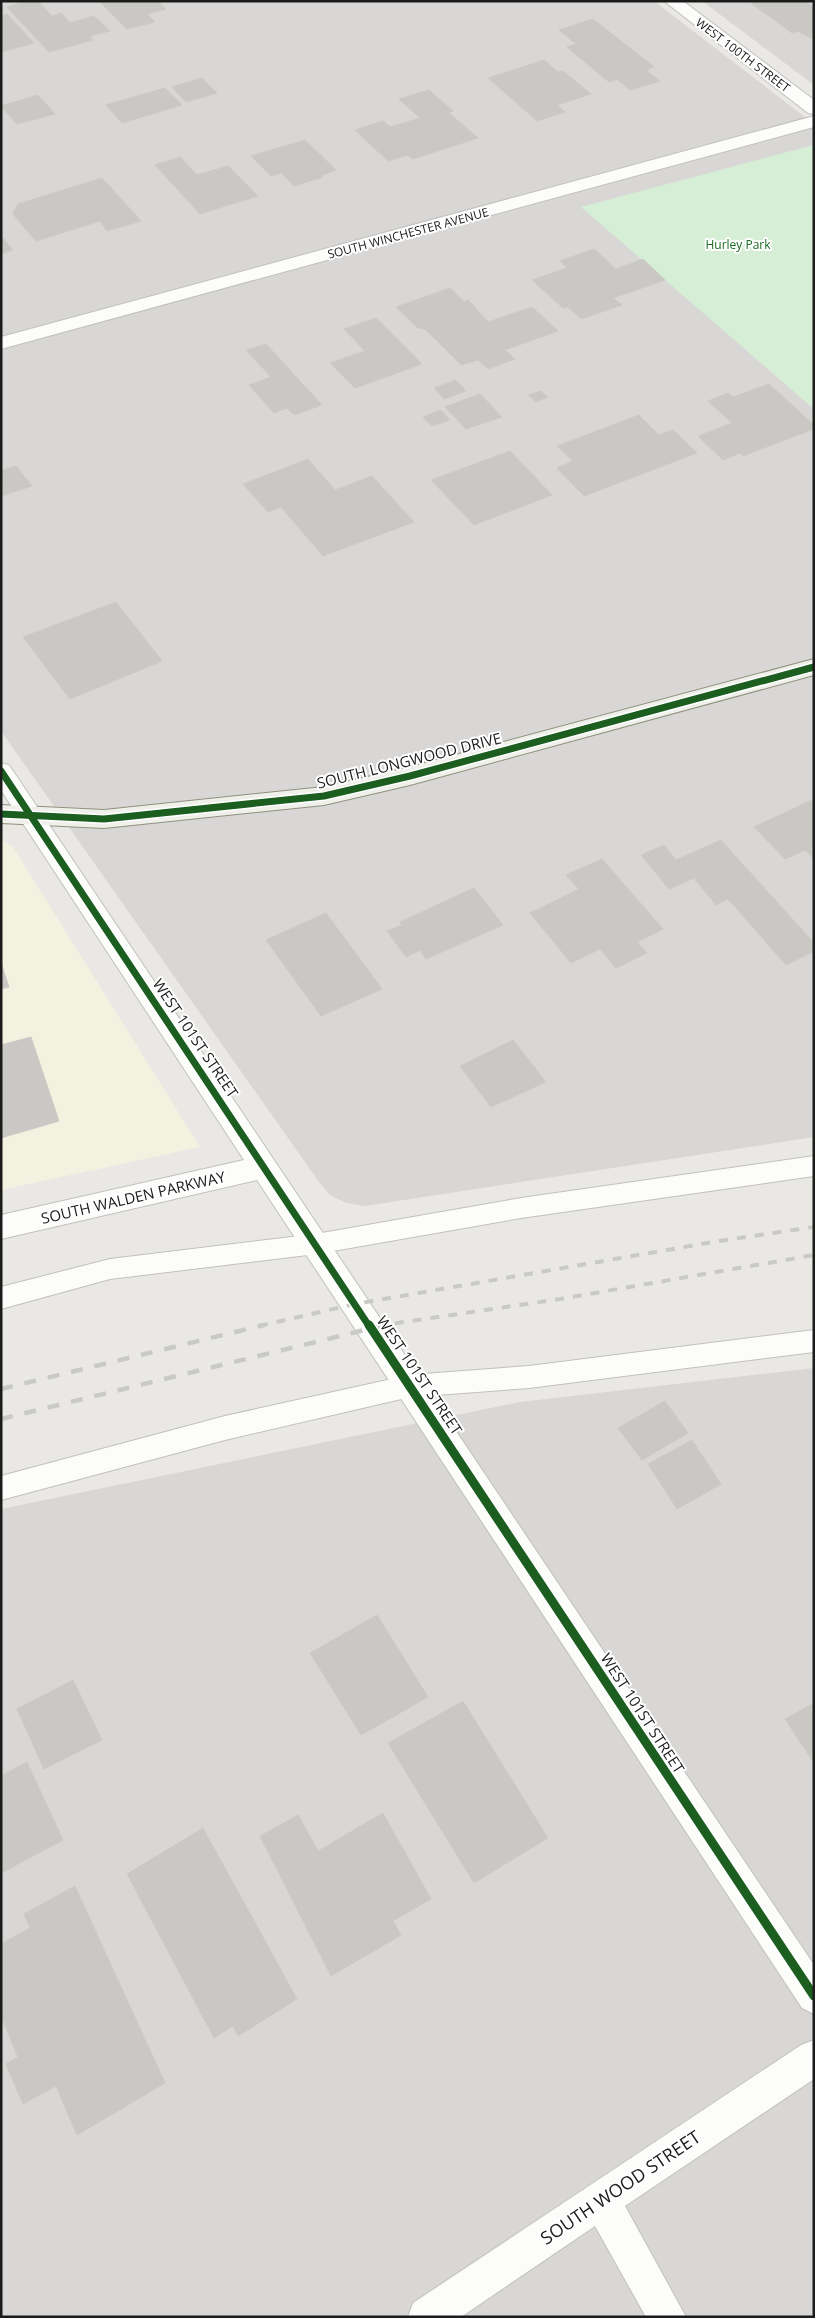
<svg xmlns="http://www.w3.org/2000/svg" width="815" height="2318" viewBox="0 0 815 2318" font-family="'Open Sans',sans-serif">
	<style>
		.residential { fill: #d9d7d5 }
		.education { fill: #f3f2e0 }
		.park { fill: #d5eed5 }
		.building { fill: #cac8c5; stroke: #cccac6 }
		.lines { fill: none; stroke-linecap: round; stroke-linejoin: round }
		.lane-casing { stroke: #c1c0be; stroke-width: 2 }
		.street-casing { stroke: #c1c0be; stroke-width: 2 }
		.secondary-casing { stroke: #8f917f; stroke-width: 2 }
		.lane { fill: #fcfcfb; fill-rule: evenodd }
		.street { fill: #fcfcfb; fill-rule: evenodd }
		.secondary { fill: #f0f0ea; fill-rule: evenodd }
		.rail-far1 { stroke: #c9c9c8; stroke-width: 4; stroke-dasharray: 9 9; stroke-linecap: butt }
		.rail { stroke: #c9c9c8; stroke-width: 4.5; stroke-dasharray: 12 12; stroke-linecap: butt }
		.cycleway-far1-casing { stroke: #fff; stroke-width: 10 }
		.cycleway-casing { stroke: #fff; stroke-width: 12 }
		.cycleway-far1 { stroke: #1b5e20; stroke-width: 7 }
		.cycleway { stroke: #1b5e20; stroke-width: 9 }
		.labels { text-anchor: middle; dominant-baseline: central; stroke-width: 4; stroke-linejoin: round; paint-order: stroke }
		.far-street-label { font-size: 12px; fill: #1b1b1b; stroke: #fff }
		.far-park-label { font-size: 12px; fill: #186b21; stroke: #fff }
		.street-label { font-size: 15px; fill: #1b1b1b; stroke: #fff }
		.near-street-label { font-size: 18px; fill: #1b1b1b; stroke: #fff }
	</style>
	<rect width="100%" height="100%" fill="#eae8e4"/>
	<!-- residential -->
	<g class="residential">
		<polygon points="1,1 654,1 814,124 814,1137 365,1206 346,1203 330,1195 319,1182 1,731"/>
		<polygon points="702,1 814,1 814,85"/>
		<polygon points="814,1368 814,2317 1,2317 1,1509 520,1402"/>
	</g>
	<!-- education -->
	<polygon class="education" points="1,839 13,847 200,1147 1,1190"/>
	<!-- park -->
	<polygon class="park" points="814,145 814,409 581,207"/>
	<!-- building -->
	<g class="building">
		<polygon points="25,1 38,1 52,16 61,13 70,23 94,16 110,31 90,36 93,40 49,52 7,7"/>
		<polygon points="99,1 158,1 166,9 147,14 155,22 127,29"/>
		<polygon points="757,1 805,1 814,7 814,40 798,31 792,33 751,3"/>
		<polygon points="7,14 34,43 1,52 1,16"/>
		<polygon points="593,19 654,67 646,70 660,81 630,90 617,79 609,82 567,47 576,44 559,30"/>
		<polygon points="544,60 558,72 563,71 591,94 557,105 565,112 537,121 488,78"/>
		<polygon points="202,78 217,93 186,102 172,87"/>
		<polygon points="165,88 182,105 122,123 106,105"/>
		<polygon points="429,90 453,111 449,113 478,138 413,159 408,155 388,161 355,130 383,121 390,127 420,118 399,99"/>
		<polygon points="38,95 55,114 17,124 1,106"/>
		<polygon points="305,140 336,170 320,176 323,177 294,186 281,173 271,176 251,156"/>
		<polygon points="180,157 197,175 228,166 258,196 200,214 155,165"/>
		<polygon points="102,178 141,221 107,231 100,221 36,241 13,214 18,204"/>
		<polygon points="1,236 13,250 1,254"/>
		<polygon points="594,249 616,269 643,259 665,280 613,298 622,305 581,319 568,307 563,308 532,280 567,268 560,261"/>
		<polygon points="450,288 464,302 468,300 488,322 532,307 558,331 505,350 515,359 488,369 478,360 461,365 425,329 418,328 396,307"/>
		<polygon points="376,318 422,364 355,388 330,363 365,351 344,329"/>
		<polygon points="266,344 322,405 294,415 287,408 274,413 249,385 271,377 246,350"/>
		<polygon points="456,380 466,391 444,399 434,388"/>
		<polygon points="769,384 814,425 814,429 743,456 740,453 723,460 698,436 732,423 708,401 728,393 733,397"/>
		<polygon points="541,391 548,397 536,402 528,395"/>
		<polygon points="480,394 502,417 466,429 445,407"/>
		<polygon points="441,410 450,420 432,426 423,417"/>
		<polygon points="639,415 659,435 673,430 697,453 584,496 557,468 573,461 557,446"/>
		<polygon points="510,451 552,495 474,525 431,480"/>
		<polygon points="308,459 335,490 372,476 414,522 323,556 281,507 268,512 243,484"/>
		<polygon points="16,466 32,486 1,496 1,471"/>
		<polygon points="116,602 162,661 70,699 23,637"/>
		<polygon points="814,799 814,859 805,850 785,859 754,827"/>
		<polygon points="721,840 814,943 814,951 786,965 728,899 716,905 694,878 669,889 641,855 664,845 676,860"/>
		<polygon points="602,859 663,929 637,942 647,953 616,968 600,949 571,963 530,913 579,889 566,875"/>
		<polygon points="474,888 503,925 426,959 420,950 406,957 387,931 402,925 400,922"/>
		<polygon points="326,913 382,989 321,1016 266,940"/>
		<polygon points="1,963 9,987 1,989"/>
		<polygon points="31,1037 59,1121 1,1138 1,1045"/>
		<polygon points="513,1040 546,1082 491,1107 460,1066"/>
		<polygon points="665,1401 688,1433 642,1460 618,1428"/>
		<polygon points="692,1440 721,1484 677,1509 648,1464"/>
		<polygon points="377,1615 428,1697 361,1735 310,1653"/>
		<polygon points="73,1680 102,1740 44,1769 17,1709"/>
		<polygon points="463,1701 548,1838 474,1883 388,1743"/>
		<polygon points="814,1703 814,1763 785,1719"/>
		<polygon points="27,1762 63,1840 1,1873 1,1776"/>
		<polygon points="383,1813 431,1899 393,1921 401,1935 331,1976 260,1836 298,1815 318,1851"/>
		<polygon points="203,1828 297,1999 238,2036 233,2026 214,2038 127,1874"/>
		<polygon points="75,1886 165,2083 77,2135 56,2086 23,2104 6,2064 18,2057 1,2016 1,1944 30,1928 24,1914"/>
	</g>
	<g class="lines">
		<defs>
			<g id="lane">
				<polygon points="814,1156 814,1176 521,1218 316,1254 110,1279 1,1309 1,1287 110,1259 316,1234 521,1198"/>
				<polygon points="814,1330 814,1352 529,1388 410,1397 225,1440 1,1500 1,1476 225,1416 410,1375 529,1366"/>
			</g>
			<g id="street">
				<polygon points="664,1 683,1 814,100 814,114 808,113"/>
				<polygon points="814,116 814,127 1,349 1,337"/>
				<polygon points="1,763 9,765 814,1965 814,2014 802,2008 257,1180 1,1239 1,1215 244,1160 1,790"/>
				<polygon points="814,2040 814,2079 625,2206 686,2317 646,2317 595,2226 461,2317 408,2317 413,2303 801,2045"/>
			</g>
			<polygon id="secondary" points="814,659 814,675 410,785 324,805 104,828 1,823 1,805 104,810 324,787 410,767"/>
		</defs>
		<!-- lane casing -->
		<use href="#lane" class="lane-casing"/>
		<!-- street casing -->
		<use href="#street" class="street-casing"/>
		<!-- secondary casing -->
		<use href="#secondary" class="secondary-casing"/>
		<!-- lane -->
		<use href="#lane" class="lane"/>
		<!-- street -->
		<use href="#street" class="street"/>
		<!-- secondary -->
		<use href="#secondary" class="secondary"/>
		<!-- rail-far1 -->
		<g class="rail-far1">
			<polyline points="259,1326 355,1304 719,1241 814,1227"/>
			<polyline points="377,1326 560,1299 814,1255"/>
		</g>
		<!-- rail -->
		<g class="rail">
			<polyline points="1,1389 264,1325"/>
			<polyline points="1,1419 385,1325"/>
		</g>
		<defs>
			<g id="cycleway-far1">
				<polyline points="1,771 369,1326"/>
				<polyline points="1,814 104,819 324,796 410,776 814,667"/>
			</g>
			<polyline id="cycleway" points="369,1325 814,1996"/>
		</defs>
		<!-- cycleway-far1 casing -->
		<use href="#cycleway-far1" class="cycleway-far1-casing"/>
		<!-- cycleway casing -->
		<use href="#cycleway" class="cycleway-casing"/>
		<!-- cycleway-far1 -->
		<use href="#cycleway-far1" class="cycleway-far1"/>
		<!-- cycleway -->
		<use href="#cycleway" class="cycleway"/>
	</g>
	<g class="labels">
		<!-- far-street labels -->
		<g class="far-street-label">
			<text transform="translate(743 55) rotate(37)">WEST 100TH STREET</text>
			<text transform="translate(408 233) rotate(-15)">SOUTH WINCHESTER AVENUE</text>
		</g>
		<!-- far-park labels -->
		<g class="far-park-label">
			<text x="738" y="244">Hurley Park</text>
		</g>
		<!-- street labels -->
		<g class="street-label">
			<text transform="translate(409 760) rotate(-14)">SOUTH LONGWOOD DRIVE</text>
			<text transform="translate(196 1038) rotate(56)">WEST 101ST STREET</text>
			<text transform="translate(133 1197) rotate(-13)">SOUTH WALDEN PARKWAY</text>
			<text transform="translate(420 1375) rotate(56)">WEST 101ST STREET</text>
			<text transform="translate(643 1713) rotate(57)">WEST 101ST STREET</text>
		</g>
		<!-- near-street labels -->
		<g class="near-street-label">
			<text transform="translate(620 2187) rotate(-34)">SOUTH WOOD STREET</text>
		</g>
	</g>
	<!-- border -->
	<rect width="815" height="2318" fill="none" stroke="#1b1b1b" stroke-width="5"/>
</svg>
